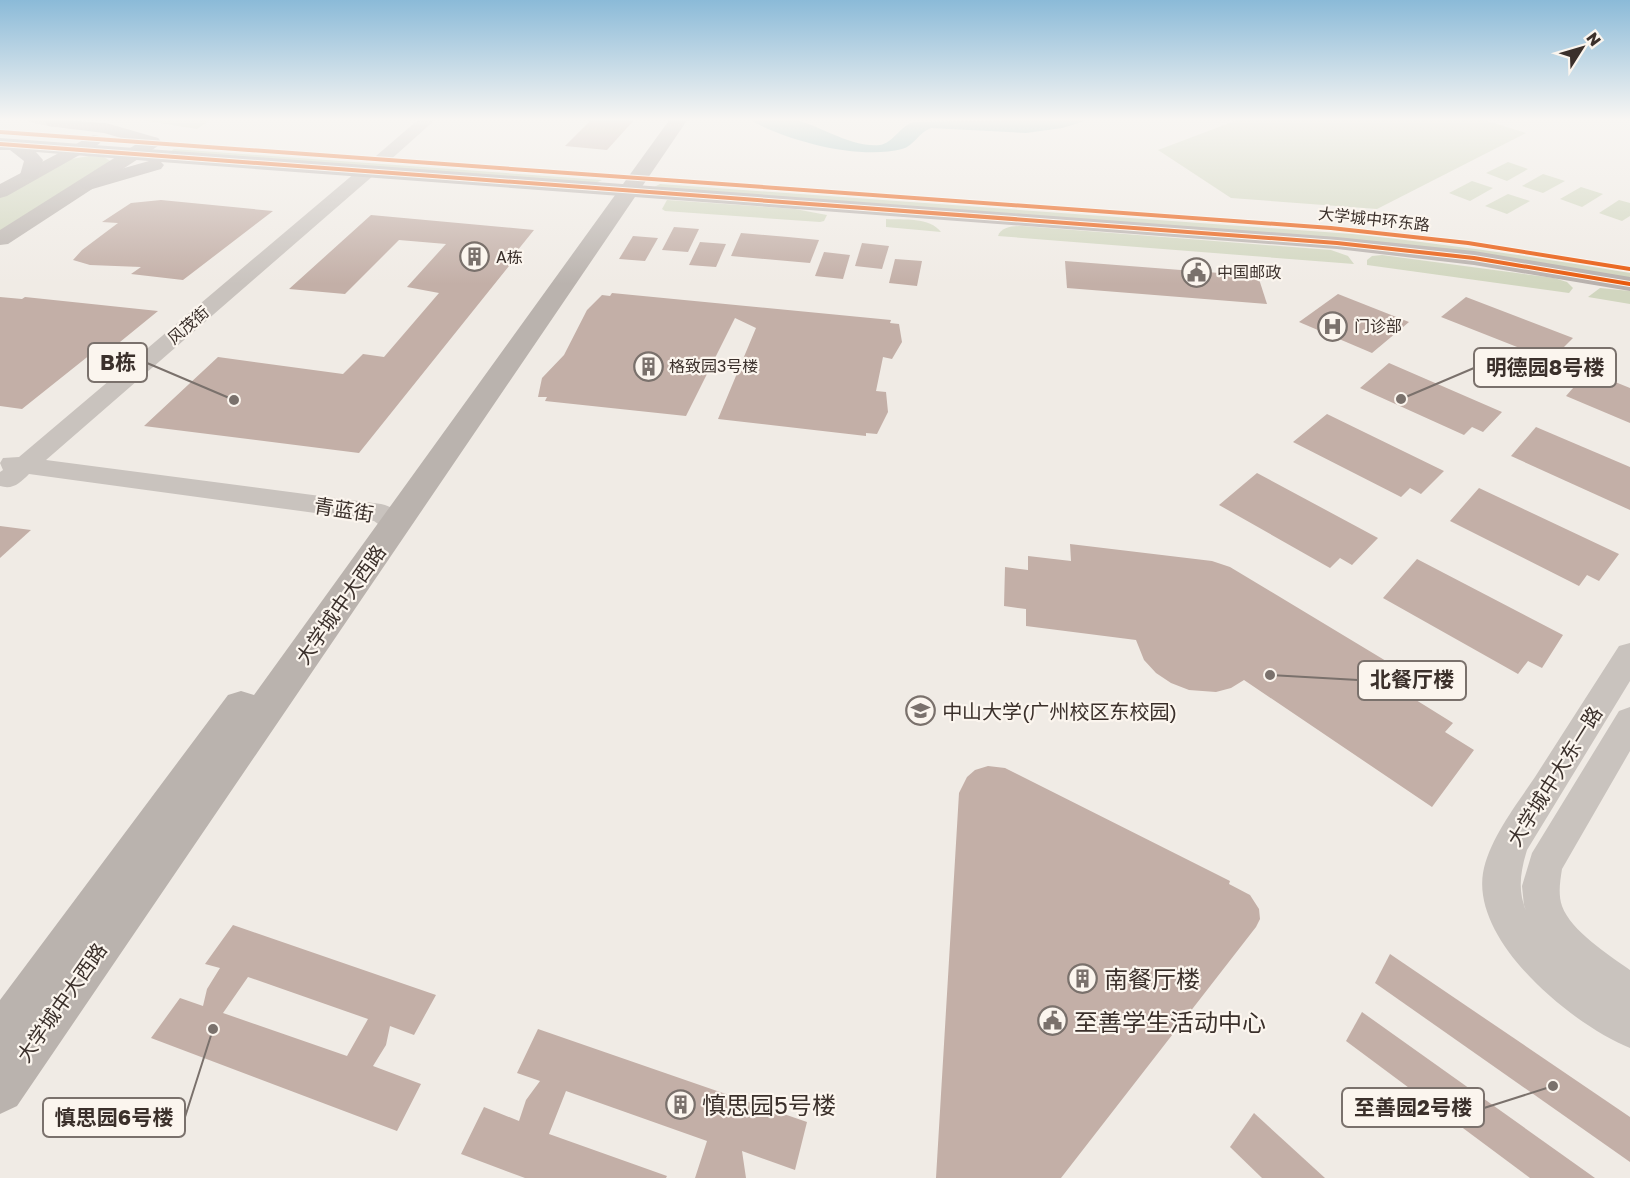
<svg xmlns="http://www.w3.org/2000/svg" width="1630" height="1178" viewBox="0 0 1630 1178" font-family="'Golos Text','Noto Sans SC',sans-serif">
	<style>
		.green { fill: #d1d6bf }
		.water { fill: #a1c2c1 }
		.building { fill: #c3afa7; fill-rule: evenodd }
		.lines { fill: none; stroke-linecap: round; stroke-linejoin: round }
		.tertiary { fill: #c9c3be; fill-rule: evenodd }
		.secondary { fill: #bab3ae; fill-rule: evenodd }
		.primary { fill: #b8b1ad; fill-rule: evenodd }
		.cycleway-casing { stroke: #fbf5ee; stroke-width: 6 }
		.cycleway { stroke: #e8590c; stroke-width: 4 }
		.labels { text-anchor: middle; dominant-baseline: central; stroke-width: 4.5; stroke-linejoin: round; paint-order: stroke }
		.far-street-label { font-size: 16px; fill: #3b302b; stroke: #fbf5ee }
		.far-poi-label { font-size: 16px; fill: #3b302b; stroke: #fbf5ee; text-anchor: start }
		.street-label { font-size: 20px; fill: #3b302b; stroke: #fbf5ee }
		.poi-label { font-size: 20px; fill: #3b302b; stroke: #fbf5ee; text-anchor: start }
		.near-poi-label { font-size: 24px; fill: #3b302b; stroke: #fbf5ee; text-anchor: start }
		.leader { fill: none; stroke: #7a716c; stroke-width: 2 }
		.callout-dot { fill: #7a716c; stroke: #fbf5ee; stroke-width: 2 }
		.callout { fill: #fbf5ee; stroke: #7a716c; stroke-width: 2 }
		.callout-label { font-size: 21px; text-anchor: middle; font-weight: bold; fill: #3b302b }
	</style>
	<rect width="100%" height="100%" fill="#f0ebe5"/>
	<!-- green -->
	<g class="green">
		<polygon points="135,119 212,119 197,129"/>
		<polygon points="1240,119 1481,119 1526,133 1377,209 1231,198 1158,150"/>
		<polygon points="174,149 602,180 596,183 169,153"/>
		<polygon points="89,156 104,157 112,162 0,234 0,197 65,160"/>
		<polygon points="1508,162 1528,169 1507,181 1486,173"/>
		<polygon points="1543,174 1565,181 1543,193 1522,186"/>
		<polygon points="1472,181 1493,188 1470,201 1449,193"/>
		<path d="M660 184 1352 234C1445 244 1538 257 1630 273V280L1552 266 654 187Z"/>
		<polygon points="1581,187 1603,194 1582,207 1560,199"/>
		<polygon points="1508,194 1530,201 1507,214 1485,206"/>
		<polygon points="667,200 795,209 827,215 824,221 820,222 665,211 662,209"/>
		<polygon points="1619,200 1630,203 1630,216 1622,221 1599,213"/>
		<path d="M886 219C903 220 930 217 941 232L886 227Z"/>
		<path d="M1022 226 1331 250 1348 256 1354 264 998 236C1001 227 1012 226 1022 226Z"/>
		<polygon points="1382,255 1554,278 1567,282 1573,288 1569,293 1367,265 1367,260 1372,256"/>
		<polygon points="1600,288 1630,291 1630,304 1588,297"/>
	</g>
	<!-- water -->
	<path class="water" d="M748 119C762 119 778 117 791 119 820 124 849 148 880 145 893 143 901 125 914 122L1091 119 1062 128 1026 133 931 128C919 132 914 146 902 149 858 160 787 141 748 119Z"/>
	<!-- building -->
	<g class="building">
		<polygon points="592,119 635,119 607,150 565,146"/>
		<polygon points="161,200 273,211 183,280 131,274 141,267 90,265 73,260 82,250 118,223 102,222 131,203"/>
		<polygon points="371,215 534,230 517,251 521,251 359,453 144,426 218,357 343,374 363,354 384,357 439,293 407,287 446,244 399,240 345,294 289,289"/>
		<polygon points="674,227 699,229 688,252 662,250"/>
		<polygon points="741,233 788,237 819,240 810,263 731,256"/>
		<polygon points="633,236 658,238 645,261 619,259"/>
		<polygon points="700,242 726,244 716,267 689,265"/>
		<polygon points="862,243 889,246 882,269 855,266"/>
		<polygon points="824,252 850,255 843,279 815,276"/>
		<polygon points="895,259 922,261 917,286 889,283"/>
		<polygon points="1065,261 1258,276 1267,304 1067,288"/>
		<polygon points="612,293 891,320 890,323 899,324 902,342 892,359 883,357 876,391 886,392 888,412 877,434 866,433 866,436 718,419 756,328 735,318 686,416 545,401 547,397 538,397 542,378 564,355 587,310 602,295 610,296"/>
		<polygon points="1338,294 1409,322 1372,353 1299,322"/>
		<polygon points="0,297 22,299 25,297 158,311 104,355 91,354 22,409 0,406"/>
		<polygon points="1466,297 1573,338 1557,354 1547,350 1540,356 1441,317"/>
		<polygon points="1389,363 1502,412 1483,432 1472,427 1464,435 1360,388"/>
		<polygon points="1588,371 1630,388 1630,423 1566,396"/>
		<polygon points="1327,414 1444,471 1421,494 1410,488 1401,497 1293,442"/>
		<polygon points="1536,427 1630,467 1630,510 1511,456"/>
		<polygon points="1257,473 1378,538 1352,565 1340,558 1330,568 1219,505"/>
		<polygon points="1479,488 1619,554 1599,581 1587,575 1579,586 1450,521"/>
		<polygon points="0,526 31,530 0,558"/>
		<polygon points="1070,544 1212,561 1230,567 1391,664 1379,677 1453,723 1445,732 1474,750 1432,807 1244,680 1231,688 1216,692 1189,690 1171,683 1156,673 1144,660 1136,640 1026,626 1026,609 1004,606 1005,567 1028,570 1028,556 1071,561"/>
		<polygon points="1417,559 1563,635 1542,668 1528,661 1518,674 1383,598"/>
		<polygon points="988,766 1005,768 1230,881 1229,884 1250,895 1259,909 1260,919 1256,927 1061,1178 936,1178 959,793 967,777 975,770"/>
		<path d="M233 925 436 995 414 1035 390 1026 386 1045 373 1066 421 1084 397 1131 151 1038 180 998 203 1006 207 989 220 968 205 964ZM248 977 368 1019 347 1056 223 1013Z"/>
		<polygon points="1390,954 1630,1117 1630,1162 1375,983"/>
		<polygon points="1362,1012 1595,1178 1530,1178 1346,1041"/>
		<polygon points="538,1029 807,1122 795,1170 742,1151 746,1178 695,1178 707,1141 566,1091 549,1134 667,1176 666,1178 525,1178 461,1154 484,1107 519,1121 526,1100 540,1081 517,1073"/>
		<polygon points="1254,1113 1325,1178 1262,1178 1230,1147"/>
	</g>
	<g class="lines">
		<!-- tertiary -->
		<g class="tertiary">
			<polygon points="26,119 60,119 62,122 54,127 29,122"/>
			<polygon points="419,119 436,119 388,162 376,162 374,159 376,156"/>
			<path d="M368 166 376 171 374 175 46 460 381 504C393 507 403 513 409 524L405 531C391 535 385 529 374 521L29 474C20 483 13 490 0 486V472L3 470 0 463 3 458 19 457 362 167Z"/>
			<path d="M1630 643V681L1527 850C1520 873 1517 893 1528 915L1524 906 1522 886 1532 853 1619 711 1630 707V751L1562 869C1560 882 1558 894 1562 906 1571 931 1609 955 1630 970V1048C1573 1025 1472 943 1483 873 1489 839 1517 804 1535 777 1563 733 1591 690 1619 646Z"/>
		</g>
		<!-- secondary -->
		<g class="secondary">
			<polygon points="670,119 688,119 17,1106 0,1114 0,1000 228,695 241,691 254,695"/>
			<polygon points="93,135 99,136 102,140 99,144 7,196 0,198 0,184"/>
			<polygon points="152,137 158,138 161,142 158,146 8,244 0,245 0,230 146,138"/>
		</g>
		<!-- primary -->
		<g class="primary">
			<polygon points="47,119 106,123 158,138 161,142 158,146 152,147 104,133 48,126 45,122"/>
			<polygon points="0,138 1337,237 1474,251 1630,277 1630,291 1474,265 1337,249 161,162 164,165 161,169 89,190 82,188 79,184 82,180 149,161 36,152 43,160 37,179 23,179 20,175 24,161 10,150 0,150"/>
		</g>
		<defs>
			<g id="cycleway">
				<polyline points="0,132 1331,228 1468,243 1630,269"/>
				<polyline points="0,144 1337,243 1474,258 1630,284"/>
			</g>
		</defs>
		<!-- cycleway casing -->
		<use href="#cycleway" class="cycleway-casing"/>
		<!-- cycleway -->
		<use href="#cycleway" class="cycleway"/>
	</g>
	<!-- sky -->
	<linearGradient id="sky" x2="0" y2="1"><stop stop-color="#8bbad8"/><stop offset="0.42" stop-color="#f8f6f3"/><stop offset="1" stop-color="#f8f6f3" stop-opacity="0"/></linearGradient>
	<rect width="1630" height="284" fill="url(#sky)"/>
	<!-- icons -->
	<defs>
		<symbol id="building-ring" viewBox="-11 -11 22 22"><circle r="9.5" fill="#fbf5ee" stroke="#7a716c" stroke-width="1.5"/><path d="M-4-6H4V6H1V3H-1V6H-4ZM-2.5-4.3h1.7v1.8h-1.7ZM.8-4.3h1.7v1.8H.8ZM-2.5-1h1.7V.8h-1.7ZM.8-1h1.7V.8H.8Z" fill="#7a716c"/></symbol>
		<symbol id="civic-ring" viewBox="-11 -11 22 22"><circle r="9.5" fill="#fbf5ee" stroke="#7a716c" stroke-width="1.5"/><path d="M-.6-6.5H3V-4.5H.6V-3L4-1V1h2V6H-6V1h2V-1L-.6-3ZM-1.2 2.5V6h2.4V2.5Z" fill="#7a716c"/></symbol>
		<symbol id="hospital-ring" viewBox="-11 -11 22 22"><circle r="9.5" fill="#fbf5ee" stroke="#7a716c" stroke-width="1.5"/><path d="M-5-5h3v3.5h4V-5h3V5h-3V1.5h-4V5h-3Z" fill="#7a716c"/></symbol>
		<symbol id="university-ring" viewBox="-11 -11 22 22"><circle r="9.5" fill="#fbf5ee" stroke="#7a716c" stroke-width="1.5"/><path d="M0-5L7-2L0 1L-7-2ZM-4 1L0 2.5L4 1V4Q0 6-4 4Z" fill="#7a716c"/></symbol>
	</defs>
	<g fill-rule="evenodd">
		<use href="#building-ring" x="458" y="240" width="33" height="33"/>
		<use href="#civic-ring" x="1180" y="256" width="33" height="33"/>
		<use href="#hospital-ring" x="1316" y="310" width="33" height="33"/>
		<use href="#building-ring" x="632" y="350" width="33" height="33"/>
		<use href="#university-ring" x="904" y="694" width="33" height="33"/>
		<use href="#building-ring" x="1066" y="962" width="33" height="33"/>
		<use href="#civic-ring" x="1036" y="1004" width="33" height="33"/>
		<use href="#building-ring" x="664" y="1088" width="33" height="33"/>
	</g>
	<g class="labels">
		<!-- far-street labels -->
		<g class="far-street-label">
			<text transform="translate(1374 219) rotate(6)">大学城中环东路</text>
			<text transform="translate(188 325) rotate(-41)">风茂街</text>
		</g>
		<!-- far-poi labels -->
		<g class="far-poi-label">
			<text x="496" y="257">A栋</text>
			<text x="1217" y="272">中国邮政</text>
			<text x="1354" y="326">门诊部</text>
			<text x="669" y="366">格致园3号楼</text>
		</g>
		<!-- street labels -->
		<g class="street-label">
			<text transform="translate(344 509) rotate(9)">青蓝街</text>
			<text transform="translate(340 604) rotate(-55)">大学城中大西路</text>
			<text transform="translate(1554 776) rotate(-58)">大学城中大东一路</text>
			<text transform="translate(61 1002) rotate(-55)">大学城中大西路</text>
		</g>
		<!-- poi labels -->
		<g class="poi-label">
			<text x="942" y="711">中山大学(广州校区东校园)</text>
		</g>
		<!-- near-poi labels -->
		<g class="near-poi-label">
			<text x="1104" y="978">南餐厅楼</text>
			<text x="1074" y="1021">至善学生活动中心</text>
			<text x="702" y="1104">慎思园5号楼</text>
		</g>
	</g>
	<!-- callouts -->
	<path class="leader" d="M234 400L147 363M1401 399L1474 368M1270 675L1358 680M1553 1086L1484 1108M213 1029L185 1117"/>
	<g class="callout-dot">
		<circle cx="234" cy="400" r="6"/>
		<circle cx="1401" cy="399" r="6"/>
		<circle cx="1270" cy="675" r="6"/>
		<circle cx="1553" cy="1086" r="6"/>
		<circle cx="213" cy="1029" r="6"/>
	</g>
	<g class="callout">
		<rect x="88" y="343" width="59" height="39" rx="6"/>
		<rect x="1474" y="348" width="142" height="39" rx="6"/>
		<rect x="1358" y="661" width="108" height="39" rx="6"/>
		<rect x="1342" y="1088" width="142" height="39" rx="6"/>
		<rect x="43" y="1098" width="142" height="39" rx="6"/>
	</g>
	<g class="callout-label">
		<text x="118" y="370">B栋</text>
		<text x="1545" y="375">明德园8号楼</text>
		<text x="1412" y="687">北餐厅楼</text>
		<text x="1413" y="1115">至善园2号楼</text>
		<text x="114" y="1125">慎思园6号楼</text>
	</g>
	<!-- north arrow -->
	<g transform="translate(1582 48) rotate(53)" stroke="#fbf5ee" stroke-width="4.5" paint-order="stroke">
	<path d="M0-4.5L10 22L0 15L-10 22Z" fill="#3b302b"/>
	<text y="-9" font-size="16" font-weight="bold" text-anchor="middle" fill="#3b302b">N</text>
	</g>
</svg>
